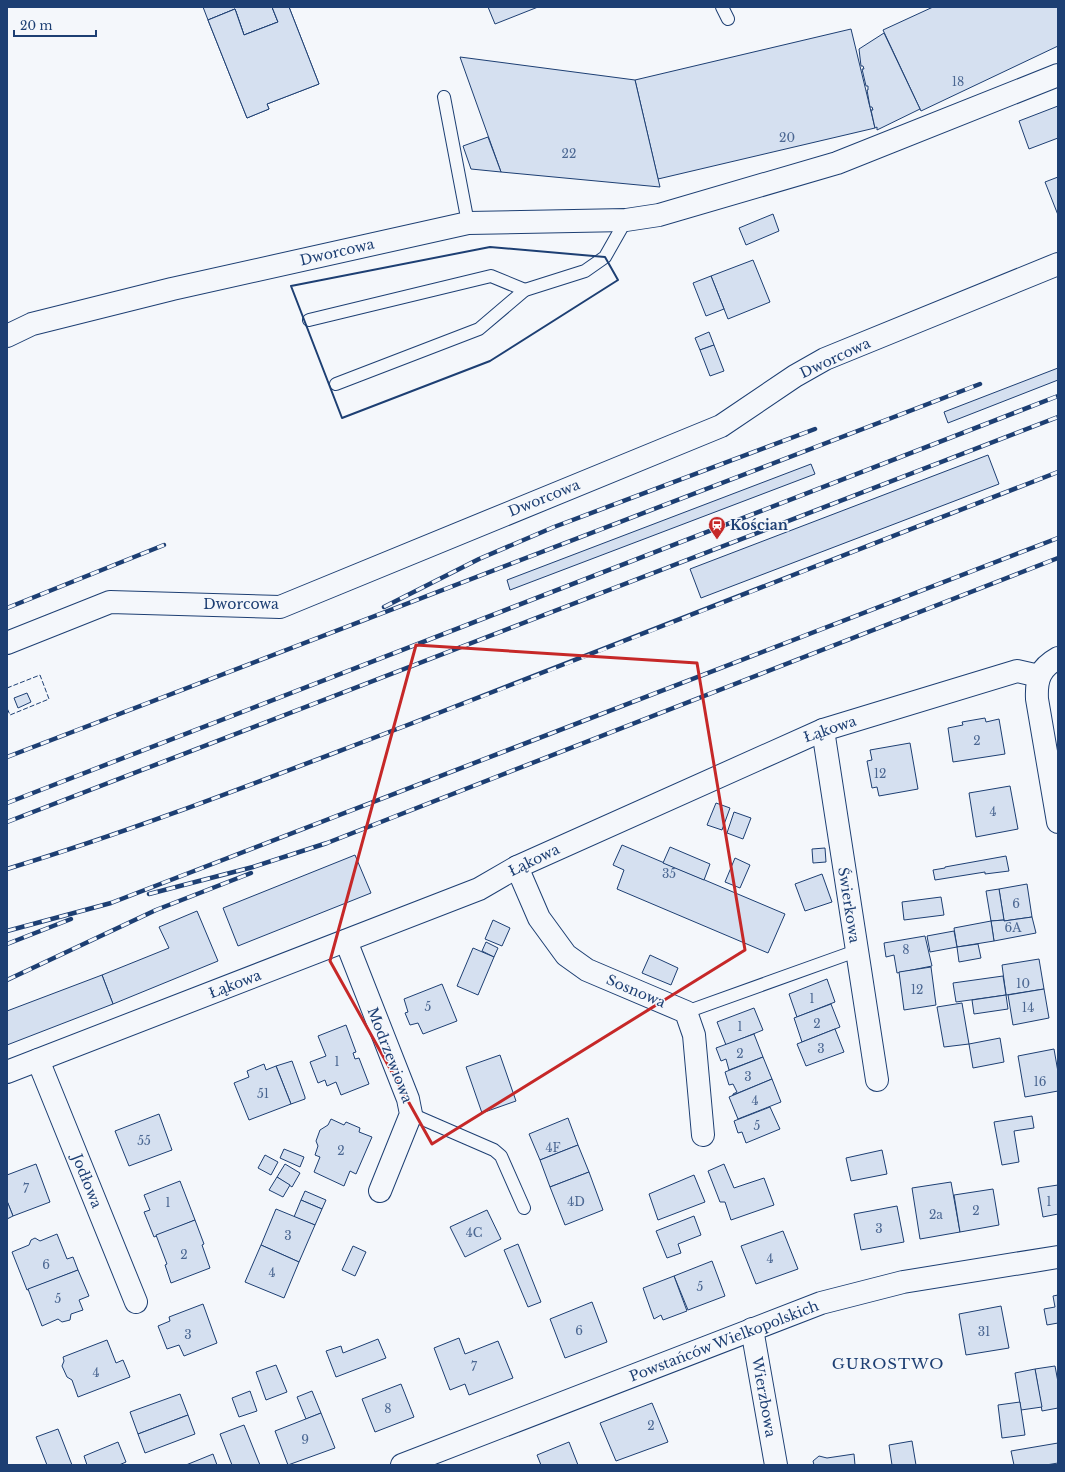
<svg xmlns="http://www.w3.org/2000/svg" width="1065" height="1472" viewBox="0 0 1065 1472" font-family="'Libre Baskerville',serif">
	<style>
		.building { fill: #d5e0f0; stroke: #1d3f73 }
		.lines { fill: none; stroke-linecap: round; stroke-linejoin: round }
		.service-casing { stroke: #1d3f73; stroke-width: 14 }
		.minor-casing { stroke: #1d3f73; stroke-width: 24 }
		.service { stroke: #f4f7fb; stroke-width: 12 }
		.minor { stroke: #f4f7fb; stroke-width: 22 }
		.rail-casing { stroke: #1d3f73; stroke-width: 4.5 }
		.rail { stroke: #f4f7fb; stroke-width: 3; stroke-dasharray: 9; stroke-linecap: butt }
		.fence { stroke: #1d3f73; stroke-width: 1; stroke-dasharray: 5 2; stroke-linecap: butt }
		.wall { stroke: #1d3f73; stroke-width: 2 }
		.marked { fill: none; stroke: #c62828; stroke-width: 3; stroke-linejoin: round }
		.labels { text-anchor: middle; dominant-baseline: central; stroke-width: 3; stroke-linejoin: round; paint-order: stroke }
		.number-label { font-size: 12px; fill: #4b6792 }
		.street-label { font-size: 14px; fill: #1d3f73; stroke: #f4f7fb }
		.poi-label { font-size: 14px; font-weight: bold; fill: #1d3f73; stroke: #f4f7fb; text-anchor: start }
		.neighbourhood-label { font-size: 15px; letter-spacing: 1px; fill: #1d3f73; stroke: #f4f7fb }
	</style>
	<rect width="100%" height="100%" fill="#f4f7fb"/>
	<!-- building -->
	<g class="building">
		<polygon points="203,7 272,7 278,22 244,35 235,9 208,20"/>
		<polygon points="272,7 289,7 319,84 267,104 269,109 247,118 208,20 235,9 244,35 278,22"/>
		<polygon points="272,7 289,7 319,84 267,104 269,109 247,118 208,20 235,9 244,35 278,22"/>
		<polygon points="488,7 538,7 495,24"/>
		<polygon points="933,7 1058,7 1058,46 921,111 883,30"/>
		<polygon points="851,29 875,128 658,179 635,80"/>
		<polygon points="884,33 920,109 877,130 877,127 875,128 871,110 873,110 872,107 870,107 867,90 868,90 868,86 866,86 862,69 864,69 863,66 861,66 859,49"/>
		<polygon points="460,57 635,80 660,187 501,172"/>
		<polygon points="1058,106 1058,138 1029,149 1019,121"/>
		<polygon points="488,137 501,172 471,169 463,146"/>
		<polygon points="1058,177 1058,215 1045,182"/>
		<polygon points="773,214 779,231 746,245 739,228"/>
		<polygon points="753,260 770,302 728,319 711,276"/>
		<polygon points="711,276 724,309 706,316 693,283"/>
		<polygon points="709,332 714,345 700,350 695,338"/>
		<polygon points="714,345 724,371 710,376 700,350"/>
		<polygon points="1058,368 1058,380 948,423 944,412"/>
		<polygon points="988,455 999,484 701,598 690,569"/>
		<polygon points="811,464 815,474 510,590 507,580"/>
		<polygon points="27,693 31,702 18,708 14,698"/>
		<polygon points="985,718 986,722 999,719 1005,754 953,762 948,728 963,725 962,722"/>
		<polygon points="910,743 918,789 879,796 877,787 872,788 867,761 872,760 870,750"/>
		<polygon points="1010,786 1018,829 976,837 969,793"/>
		<polygon points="716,803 730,808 722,830 707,825"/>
		<polygon points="734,812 751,818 743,839 727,833"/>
		<polygon points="622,845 785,914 768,953 617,889 624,870 613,865"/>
		<polygon points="670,847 710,864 704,880 663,863"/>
		<polygon points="825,848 826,862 813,863 812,849"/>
		<polygon points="355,855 371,893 238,946 223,908"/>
		<polygon points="1006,856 1009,871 985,874 985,872 935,880 933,870 945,868 945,867"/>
		<polygon points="735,858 750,865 740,888 725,882"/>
		<polygon points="822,874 832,902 805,911 795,884"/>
		<polygon points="1027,884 1032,917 1004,921 999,889"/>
		<polygon points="999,889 1004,920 991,921 986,891"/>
		<polygon points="941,897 944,915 904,920 902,902"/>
		<polygon points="197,911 218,961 113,1004 102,975 169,948 159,927"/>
		<polygon points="1032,917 1036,933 994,941 991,921 1004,920 1004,921"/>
		<polygon points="493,920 510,928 502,946 485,939"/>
		<polygon points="991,921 994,941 957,947 954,928"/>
		<polygon points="954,931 957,947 930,952 927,936"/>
		<polygon points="925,936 932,966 897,973 894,955 886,957 884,943"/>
		<polygon points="486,942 498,948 494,957 482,951"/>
		<polygon points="978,944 981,958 959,962 957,947"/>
		<polygon points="473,948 494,957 478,995 457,986"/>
		<polygon points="650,955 678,968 671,985 642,973"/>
		<polygon points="1039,959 1044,989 1006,995 1002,965"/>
		<polygon points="931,967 936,1005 904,1010 899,972"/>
		<polygon points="102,975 113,1004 7,1045 7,1011"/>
		<polygon points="1003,976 1006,995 956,1002 953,983"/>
		<polygon points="827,979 835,1002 797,1017 789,994"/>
		<polygon points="442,984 457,1021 423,1034 418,1023 410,1025 405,1013 408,1012 404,999"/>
		<polygon points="1044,989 1049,1018 1013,1025 1008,995"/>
		<polygon points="1006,995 1008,1009 974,1014 972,1000"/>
		<polygon points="962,1003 969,1044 944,1047 937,1007"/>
		<polygon points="831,1004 840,1027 802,1042 794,1018"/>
		<polygon points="754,1008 763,1030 726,1045 717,1022"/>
		<polygon points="346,1025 356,1052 353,1053 355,1059 359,1058 369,1084 341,1095 336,1082 327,1086 325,1080 318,1083 310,1062 326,1056 318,1036"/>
		<polygon points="835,1029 844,1052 806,1066 797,1044"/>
		<polygon points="754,1034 763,1057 729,1070 726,1059 721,1061 716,1048"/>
		<polygon points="1000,1038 1004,1062 973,1068 969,1044"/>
		<polygon points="1054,1049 1058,1072 1058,1091 1025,1097 1018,1056"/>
		<polygon points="500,1055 516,1101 482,1113 466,1067"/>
		<polygon points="763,1057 772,1079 733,1095 733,1094 737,1092 733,1084 729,1085 725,1072"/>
		<polygon points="292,1061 305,1097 305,1099 291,1104 276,1066"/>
		<polygon points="264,1064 266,1070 276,1066 291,1104 249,1120 234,1083 249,1077 247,1071"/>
		<polygon points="772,1079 781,1102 738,1119 729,1097"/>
		<polygon points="770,1107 780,1129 746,1143 742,1132 738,1133 734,1121"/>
		<polygon points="159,1114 172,1150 129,1166 115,1131"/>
		<polygon points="1032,1116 1034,1128 1014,1131 1019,1162 1002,1165 994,1122"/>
		<polygon points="568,1118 578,1145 540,1160 529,1134"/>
		<polygon points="331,1119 344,1125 346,1122 360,1128 359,1132 372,1137 356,1174 350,1171 344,1186 314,1172 320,1157 315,1155 318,1146 316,1141 320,1130 328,1125"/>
		<polygon points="578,1145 589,1172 550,1187 540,1160"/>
		<polygon points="284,1149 304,1157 300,1167 280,1158"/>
		<polygon points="882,1150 887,1174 851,1181 846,1158"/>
		<polygon points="265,1155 278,1162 271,1175 258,1168"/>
		<polygon points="36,1164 50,1202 13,1216 7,1201 7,1175"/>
		<polygon points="285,1164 300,1173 292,1187 277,1177"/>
		<polygon points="724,1164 734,1188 764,1178 774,1205 731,1220 725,1202 720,1202 708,1171"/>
		<polygon points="589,1172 603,1210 565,1225 550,1187"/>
		<polygon points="694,1175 705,1202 658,1220 649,1194"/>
		<polygon points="277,1177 290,1185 283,1197 269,1190"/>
		<polygon points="180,1181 195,1220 154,1237 144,1212 150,1210 144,1195"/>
		<polygon points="951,1182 960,1232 920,1239 912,1188"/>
		<polygon points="1058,1185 1058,1214 1043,1217 1038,1188"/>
		<polygon points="993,1189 999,1225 960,1232 954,1195"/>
		<polygon points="305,1191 326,1200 322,1209 301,1200"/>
		<polygon points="301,1200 322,1209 315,1225 294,1217"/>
		<polygon points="7,1201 13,1216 7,1219"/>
		<polygon points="897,1206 904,1242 861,1250 854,1214"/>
		<polygon points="276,1209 315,1225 299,1262 261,1245"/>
		<polygon points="487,1210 501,1239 465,1257 450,1227"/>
		<polygon points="694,1216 701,1235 678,1244 681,1253 667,1258 656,1231"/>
		<polygon points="195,1220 204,1244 202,1245 210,1268 171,1283 165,1265 167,1264 156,1235"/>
		<polygon points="783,1231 798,1269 756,1284 741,1246"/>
		<polygon points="57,1234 67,1259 73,1257 78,1270 27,1290 12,1252 29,1245 31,1240 35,1238 40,1241"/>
		<polygon points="518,1244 541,1302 528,1307 504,1250"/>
		<polygon points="261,1245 299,1262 284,1298 245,1282"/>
		<polygon points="353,1246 366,1252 355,1276 342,1270"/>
		<polygon points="712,1261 725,1296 688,1310 674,1276"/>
		<polygon points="78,1270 89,1296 79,1300 83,1310 71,1314 70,1320 62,1322 58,1319 42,1326 28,1289"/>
		<polygon points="674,1276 687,1311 663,1320 661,1315 654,1319 643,1288"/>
		<polygon points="1058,1295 1058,1323 1047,1325 1044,1309 1055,1307 1053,1296"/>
		<polygon points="592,1302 607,1342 565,1358 550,1319"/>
		<polygon points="203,1304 217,1343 184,1356 179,1345 167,1349 158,1326 170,1321 169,1317"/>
		<polygon points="1001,1306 1009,1348 966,1355 959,1314"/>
		<polygon points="459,1338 465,1354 498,1341 513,1378 469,1395 465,1384 450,1390 434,1348"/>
		<polygon points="378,1339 386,1358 336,1377 326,1351 341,1346 343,1353"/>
		<polygon points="107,1340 116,1363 123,1360 130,1377 78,1397 72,1380 67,1377 62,1366 64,1361 63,1357"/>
		<polygon points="276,1365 287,1392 266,1400 256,1372"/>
		<polygon points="1055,1366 1058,1382 1058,1408 1042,1411 1035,1369"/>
		<polygon points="1035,1369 1042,1407 1021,1410 1015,1373"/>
		<polygon points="401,1384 414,1417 375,1432 362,1399"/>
		<polygon points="250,1391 257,1411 239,1417 232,1398"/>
		<polygon points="312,1391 321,1413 306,1419 297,1397"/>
		<polygon points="180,1394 188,1415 138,1434 130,1412"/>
		<polygon points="1020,1402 1025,1435 1002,1438 998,1405"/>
		<polygon points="652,1403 668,1442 616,1461 600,1423"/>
		<polygon points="321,1413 335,1448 288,1465 275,1431"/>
		<polygon points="188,1415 195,1434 145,1453 138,1434"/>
		<polygon points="244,1425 260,1465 232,1465 220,1434"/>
		<polygon points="58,1429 72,1465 47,1465 36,1437"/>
		<polygon points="912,1441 916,1465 892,1465 889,1445"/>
		<polygon points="118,1442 126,1462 119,1465 87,1465 84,1456"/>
		<polygon points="569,1442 578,1465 541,1465 537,1455"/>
		<polygon points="1058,1443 1058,1463 1046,1465 1014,1465 1011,1451"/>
		<polygon points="213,1454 217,1465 186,1465"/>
		<polygon points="854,1454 855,1465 814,1465 813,1461 819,1456 827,1458"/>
	</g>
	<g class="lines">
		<defs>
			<g id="service">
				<polyline points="722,7 728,19"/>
				<polyline points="444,97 468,223"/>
				<polyline points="309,320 491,276 525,290"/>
				<polyline points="336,384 479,329 525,290 585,271 605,257 626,220"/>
				<polyline points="686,1012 856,951"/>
				<polyline points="411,1114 494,1150 501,1156 524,1208"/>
			</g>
			<g id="minor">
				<polyline points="7,336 32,324 172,289 468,223 626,220 659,215 837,163 1058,75"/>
				<polyline points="7,643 110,602 280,607 721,426 795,376 825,359 1058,264"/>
				<path d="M1058 658C1040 668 1036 679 1037 699L1058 822"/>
				<polyline points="823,730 877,1080"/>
				<polyline points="517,867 539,918 566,955 587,970 686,1012 694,1035 703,1135"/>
				<polyline points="346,941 408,1099 411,1114 380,1191"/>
				<polyline points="38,1060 136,1302"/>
				<polyline points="7,1072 479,889 517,867 823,730 1017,671 1039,676"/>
				<polyline points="752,1329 776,1465"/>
				<polyline points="402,1465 821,1303 903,1282 1058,1257"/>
			</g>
		</defs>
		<!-- service casing -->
		<use href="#service" class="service-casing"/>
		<!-- minor casing -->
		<use href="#minor" class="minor-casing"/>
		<!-- service -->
		<use href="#service" class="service"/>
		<!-- minor -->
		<use href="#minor" class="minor"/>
		<defs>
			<g id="rail">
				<polyline points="384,607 479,559 554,527 815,429"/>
				<polyline points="7,608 164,545"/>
				<polyline points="7,757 980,384"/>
				<polyline points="7,803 1058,396"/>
				<polyline points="7,822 1058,417"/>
				<path d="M7 869C142 828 273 776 405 726 623 643 840 556 1058 472"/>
				<polyline points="149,894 253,867 327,843 1058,558"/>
				<polyline points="7,931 111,903 1058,538"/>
				<polyline points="7,944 71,919"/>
				<polyline points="7,980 156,910 251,873"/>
			</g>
		</defs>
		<!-- rail casing -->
		<use href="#rail" class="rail-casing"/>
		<!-- rail -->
		<use href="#rail" class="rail"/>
		<!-- fence -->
		<polyline class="fence" points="7,688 40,675 49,699 10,715 7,708"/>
		<!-- wall -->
		<polygon class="wall" points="490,247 605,257 618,280 490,361 342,418 291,286"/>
	</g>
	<!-- marked area -->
	<path class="marked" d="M416 645 697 663 745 950 432 1144 330 961Z"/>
	<!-- icons -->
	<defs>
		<symbol id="station-pin" viewBox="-11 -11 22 30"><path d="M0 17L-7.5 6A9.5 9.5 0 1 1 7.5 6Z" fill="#c62828" stroke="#f4f7fb"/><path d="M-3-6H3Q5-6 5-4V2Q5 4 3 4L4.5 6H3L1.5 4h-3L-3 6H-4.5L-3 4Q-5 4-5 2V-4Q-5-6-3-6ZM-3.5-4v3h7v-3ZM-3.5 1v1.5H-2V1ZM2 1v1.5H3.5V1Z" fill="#fff"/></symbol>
	</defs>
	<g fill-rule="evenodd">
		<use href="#station-pin" x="707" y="515" width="20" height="27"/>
	</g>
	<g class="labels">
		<!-- number labels -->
		<g class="number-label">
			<text x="958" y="81">18</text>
			<text x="787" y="137">20</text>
			<text x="569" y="153">22</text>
			<text x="977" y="740">2</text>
			<text x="880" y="773">12</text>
			<text x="993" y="811">4</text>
			<text x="669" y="873">35</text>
			<text x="1016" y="903">6</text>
			<text x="1013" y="927">6A</text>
			<text x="906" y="949">8</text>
			<text x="1023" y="983">10</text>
			<text x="917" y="989">12</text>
			<text x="812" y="998">1</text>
			<text x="428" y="1006">5</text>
			<text x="1028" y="1007">14</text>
			<text x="817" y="1023">2</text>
			<text x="740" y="1026">1</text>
			<text x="821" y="1048">3</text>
			<text x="740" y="1053">2</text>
			<text x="337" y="1061">1</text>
			<text x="748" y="1076">3</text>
			<text x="1040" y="1081">16</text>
			<text x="263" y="1093">51</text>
			<text x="755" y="1100">4</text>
			<text x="757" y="1125">5</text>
			<text x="144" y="1140">55</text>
			<text x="553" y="1147">4F</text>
			<text x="341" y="1150">2</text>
			<text x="26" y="1188">7</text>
			<text x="576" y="1201">4D</text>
			<text x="1049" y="1201">1</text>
			<text x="168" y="1202">1</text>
			<text x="976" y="1210">2</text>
			<text x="936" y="1214">2a</text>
			<text x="879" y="1228">3</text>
			<text x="474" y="1232">4C</text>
			<text x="288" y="1235">3</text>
			<text x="184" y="1254">2</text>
			<text x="770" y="1258">4</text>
			<text x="46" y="1264">6</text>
			<text x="272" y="1272">4</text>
			<text x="700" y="1286">5</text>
			<text x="58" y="1298">5</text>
			<text x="579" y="1330">6</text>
			<text x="984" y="1331">31</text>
			<text x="188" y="1334">3</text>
			<text x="474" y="1366">7</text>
			<text x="96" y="1372">4</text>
			<text x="388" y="1408">8</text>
			<text x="651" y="1425">2</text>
			<text x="305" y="1439">9</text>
		</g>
		<!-- street labels -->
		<g class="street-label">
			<text transform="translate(337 252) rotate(-13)">Dworcowa</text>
			<text transform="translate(835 358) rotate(-25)">Dworcowa</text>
			<text transform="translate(544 498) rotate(-22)">Dworcowa</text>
			<text x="241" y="604">Dworcowa</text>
			<text transform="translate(830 729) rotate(-19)">Łąkowa</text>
			<text transform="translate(534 860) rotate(-26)">Łąkowa</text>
			<text transform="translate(849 905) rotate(81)">Świerkowa</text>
			<text transform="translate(235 984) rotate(-21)">Łąkowa</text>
			<text transform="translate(636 991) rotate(23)">Sosnowa</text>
			<text transform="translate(390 1055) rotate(69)">Modrzewiowa</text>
			<text transform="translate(87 1181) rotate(68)">Jodłowa</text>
			<text transform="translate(724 1341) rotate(-21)">Powstańców Wielkopolskich</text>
			<text transform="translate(764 1397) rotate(80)">Wierzbowa</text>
		</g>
		<!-- poi labels -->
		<g class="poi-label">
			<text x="730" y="525">Kościan</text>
		</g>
		<!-- neighbourhood labels -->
		<g class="neighbourhood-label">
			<text x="888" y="1363">GUROSTWO</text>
		</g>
	</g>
	<!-- border -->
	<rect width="1065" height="1472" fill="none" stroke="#1d3f73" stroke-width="16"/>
	<!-- scale -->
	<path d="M14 30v6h82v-6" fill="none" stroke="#1d3f73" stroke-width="2"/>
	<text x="20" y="30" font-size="12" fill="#1d3f73" stroke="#f4f7fb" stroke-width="3" paint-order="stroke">20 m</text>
</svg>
